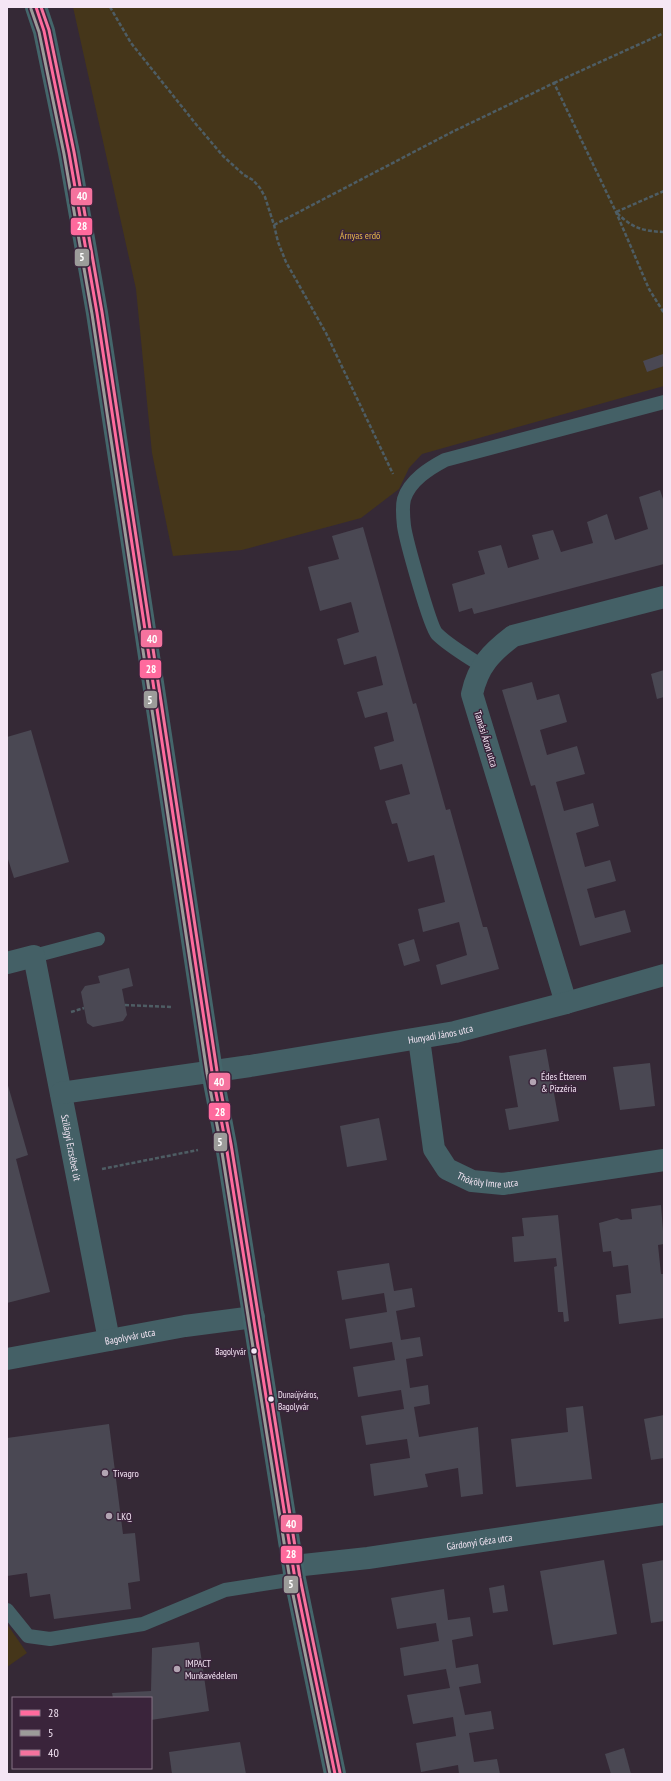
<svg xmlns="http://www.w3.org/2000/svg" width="671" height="1781" viewBox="0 0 671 1781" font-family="'PT Sans Narrow',sans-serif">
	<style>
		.green { fill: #45361a }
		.building { fill: #4a4853 }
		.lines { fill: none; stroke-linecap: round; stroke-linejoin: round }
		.path { stroke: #4e5d64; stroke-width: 2.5; stroke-dasharray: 4 2; stroke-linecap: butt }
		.lane { stroke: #446066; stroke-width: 14 }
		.street { stroke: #446066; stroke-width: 22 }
		.secondary { stroke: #44666b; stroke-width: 22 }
		.bus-1-casing { stroke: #3a243b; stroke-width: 6 }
		.bus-2-casing { stroke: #3a243b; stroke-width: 6 }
		.bus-3-casing { stroke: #3a243b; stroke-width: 6 }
		.bus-1 { stroke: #ff6a9d; stroke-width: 3 }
		.bus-2 { stroke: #9c9c9a; stroke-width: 3 }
		.bus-3 { stroke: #f5739e; stroke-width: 3 }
		.poi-dot { fill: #b2a4b2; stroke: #3a243b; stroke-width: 1.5 }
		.bus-dot { fill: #f5e6f5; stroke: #3a243b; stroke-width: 1.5 }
		.labels { text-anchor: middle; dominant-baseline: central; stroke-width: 3; stroke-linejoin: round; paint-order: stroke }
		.bus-label { font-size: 9px; fill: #f5e6f5; stroke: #3a243b; text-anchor: end }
		.park-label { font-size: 10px; fill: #e8b849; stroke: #3a243b }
		.street-label { font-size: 10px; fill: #f5e6f5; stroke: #3a243b }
		.poi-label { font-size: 10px; fill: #f5e6f5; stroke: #3a243b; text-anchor: start }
		.line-badge { stroke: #3a243b; stroke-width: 1.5 }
		.badge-label { font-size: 11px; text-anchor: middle; font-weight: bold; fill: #fff }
	</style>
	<rect width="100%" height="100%" fill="#352936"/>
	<!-- green -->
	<g class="green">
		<polygon points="73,7 664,7 664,386 422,454 409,468 399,489 361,518 242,550 173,556 152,453 136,289"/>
		<polygon points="7,1624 27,1653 7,1667"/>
	</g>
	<!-- building -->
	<g class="building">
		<polygon points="663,354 664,366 647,372 643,361"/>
		<polygon points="660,490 664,502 664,564 474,614 472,608 459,612 452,584 485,574 478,551 501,545 508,568 539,559 532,535 553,530 561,552 593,543 587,522 607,514 615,540 648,529 639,497"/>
		<polygon points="363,527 413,704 416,703 446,810 450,809 483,927 487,927 499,969 441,985 436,965 467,955 459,922 423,932 418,909 445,902 434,855 408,862 397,823 392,824 385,801 410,794 402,764 380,770 374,747 394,741 387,712 365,718 357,692 383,685 376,656 344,665 337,639 359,632 351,602 320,611 308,567 339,559 332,536"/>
		<polygon points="664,670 664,697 657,699 651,674"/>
		<polygon points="532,682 537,700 559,694 567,722 540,730 547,755 577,746 585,774 556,782 564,811 593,803 599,826 576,833 585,867 610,860 616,881 587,889 595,918 625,910 631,932 580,946 535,785 531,786 502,690"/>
		<polygon points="31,730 69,862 14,878 7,856 7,737"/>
		<polygon points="414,939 420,961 404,966 398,944"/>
		<polygon points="129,968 133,986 122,989 127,1015 123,1021 93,1027 87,1023 81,992 85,986 100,983 98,976"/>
		<polygon points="546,1049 559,1121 509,1130 505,1109 518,1107 509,1056"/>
		<polygon points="650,1063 655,1106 620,1110 613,1067"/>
		<polygon points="7,1082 28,1155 16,1159 50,1292 7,1303"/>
		<polygon points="379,1118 387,1160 347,1167 340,1126"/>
		<polygon points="661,1205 664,1244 658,1245 661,1274 664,1274 664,1318 619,1324 616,1295 631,1293 628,1265 613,1267 611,1251 603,1252 599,1223 617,1218 621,1220 632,1219 631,1209"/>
		<polygon points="558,1215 569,1321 564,1322 563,1312 558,1312 554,1267 557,1266 556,1258 514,1262 512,1237 524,1236 522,1218"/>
		<polygon points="389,1263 394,1291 412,1288 415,1307 396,1311 401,1340 420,1337 423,1356 406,1359 410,1388 428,1385 430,1404 414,1407 419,1437 478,1427 483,1494 461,1497 458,1468 425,1474 428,1487 374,1496 370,1464 410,1458 407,1439 366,1445 361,1416 404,1409 401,1390 358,1397 353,1367 395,1360 392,1342 350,1349 345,1319 387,1312 384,1293 342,1300 337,1271"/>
		<polygon points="583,1406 592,1479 516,1487 511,1439 568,1432 566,1408"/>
		<polygon points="664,1415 664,1458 651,1460 644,1419"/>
		<polygon points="109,1424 123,1534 135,1533 140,1581 128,1583 131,1609 54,1619 50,1594 30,1597 27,1573 7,1576 7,1438"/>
		<polygon points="604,1560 617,1634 553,1645 540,1571"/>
		<polygon points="664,1560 664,1621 651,1623 642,1564"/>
		<polygon points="504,1585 508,1611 493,1613 489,1588"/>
		<polygon points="444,1589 448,1620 470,1617 473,1636 452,1640 456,1668 478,1664 481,1683 459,1687 465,1715 491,1711 494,1729 469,1733 474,1762 497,1759 500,1774 459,1774 458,1765 421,1772 416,1743 456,1736 453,1717 413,1724 407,1695 450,1688 446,1669 404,1676 400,1648 439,1641 436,1623 397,1629 391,1598"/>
		<polygon points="199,1642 209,1711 151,1720 151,1698 113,1698 112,1693 151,1691 152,1648"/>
		<polygon points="240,1742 246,1774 172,1774 169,1752"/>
		<polygon points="624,1748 631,1774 611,1774 605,1754"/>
	</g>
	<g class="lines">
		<!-- path -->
		<g class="path">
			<polyline points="110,7 131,43 195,123 223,156 244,175 253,180 260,188 265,197 274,225 278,242 286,262 326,333 393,474"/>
			<polyline points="554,83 664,33"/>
			<path d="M664 191 616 212C632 228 642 231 664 232"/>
			<polyline points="274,225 452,132 554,83 616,212 649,289 664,313"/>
			<polyline points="125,1005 173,1007"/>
			<polyline points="71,1012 84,1008"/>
			<polyline points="102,1169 198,1150"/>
		</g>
		<!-- lane -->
		<g class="lane">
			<path d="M482 666C467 656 449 646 437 634 430 627 406 540 404 526 403 517 402 507 404 499 410 480 430 468 445 460L664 402"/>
			<polyline points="34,956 98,939"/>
			<polyline points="7,1610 28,1636 50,1639 143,1624 225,1590 295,1579"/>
		</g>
		<!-- street -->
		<g class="street">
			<path id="s1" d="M7 963 34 956 109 1340"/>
			<path d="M566 1003 472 694C478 666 491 653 513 636L664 597"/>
			<path id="s2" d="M419 1039 434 1149 447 1169 472 1181 503 1184 664 1160"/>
			<path id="s3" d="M61 1093 250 1066 455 1032 566 1003 664 975"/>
			<path id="s4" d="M7 1359 185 1326 254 1317"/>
			<path id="s5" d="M294 1566 368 1558 664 1514"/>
		</g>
		<!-- secondary -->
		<polyline class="secondary" points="36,7 44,31 69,153 97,313 212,1072 226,1145 295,1579 335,1774"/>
		<defs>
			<polyline id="bus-1" points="36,7 44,31 69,153 97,313 212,1072 226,1145 295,1579 335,1774"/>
			<polyline id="bus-2" points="31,9 39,32 64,154 92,314 207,1073 221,1146 290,1580 330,1774"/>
			<polyline id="bus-3" points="41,7 49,30 74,152 102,312 217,1071 231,1144 300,1578 340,1773"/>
		</defs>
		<!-- bus-1 casing -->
		<use href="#bus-1" class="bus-1-casing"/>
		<!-- bus-2 casing -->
		<use href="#bus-2" class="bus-2-casing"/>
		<!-- bus-3 casing -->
		<use href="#bus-3" class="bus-3-casing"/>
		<!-- bus-1 -->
		<use href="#bus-1" class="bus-1"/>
		<!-- bus-2 -->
		<use href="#bus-2" class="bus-2"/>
		<!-- bus-3 -->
		<use href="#bus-3" class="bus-3"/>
	</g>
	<!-- markers -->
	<g class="poi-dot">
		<circle cx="533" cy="1082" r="4"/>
		<circle cx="105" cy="1473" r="4"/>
		<circle cx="109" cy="1516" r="4"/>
		<circle cx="177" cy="1669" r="4"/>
	</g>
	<g class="bus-dot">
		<circle cx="254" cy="1351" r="3.5"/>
		<circle cx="271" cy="1399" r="3.5"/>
	</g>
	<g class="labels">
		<!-- bus labels -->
		<g class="bus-label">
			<text x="246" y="1351">Bagolyvár</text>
			<text x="278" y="1394" text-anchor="start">Dunaújváros,<tspan x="278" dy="12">Bagolyvár</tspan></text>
		</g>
		<!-- park labels -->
		<g class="park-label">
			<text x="360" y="235">Árnyas erdő</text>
		</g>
		<!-- street labels -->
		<g class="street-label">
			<text transform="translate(486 739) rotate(73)">Tamási Áron utca</text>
			<text stroke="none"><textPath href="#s3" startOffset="384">Hunyadi János utca</textPath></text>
			<text stroke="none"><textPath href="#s1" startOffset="223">Szilágyi Erzsébet út</textPath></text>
			<text stroke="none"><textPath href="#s2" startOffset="178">Thököly Imre utca</textPath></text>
			<text stroke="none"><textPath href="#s4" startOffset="125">Bagolyvár utca</textPath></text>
			<text stroke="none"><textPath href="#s5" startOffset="187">Gárdonyi Géza utca</textPath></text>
		</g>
		<!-- poi labels -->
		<g class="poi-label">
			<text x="541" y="1076">Édes Étterem<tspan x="541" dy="12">&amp; Pizzéria</tspan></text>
			<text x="113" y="1473">Tivagro</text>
			<text x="117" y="1516">LKQ</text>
			<text x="185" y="1663">IMPACT<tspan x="185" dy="12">Munkavédelem</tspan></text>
		</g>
	</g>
	<g class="line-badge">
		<rect x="70" y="187" width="23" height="19" rx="4" fill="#f5739e"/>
		<rect x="70" y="217" width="23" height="19" rx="4" fill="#ff6a9d"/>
		<rect x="74" y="248" width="16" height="19" rx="4" fill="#9c9c9a"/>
		<rect x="140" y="629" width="23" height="19" rx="4" fill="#f5739e"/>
		<rect x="139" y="659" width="23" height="20" rx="4" fill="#ff6a9d"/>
		<rect x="143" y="690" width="15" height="19" rx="4" fill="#9c9c9a"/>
		<rect x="208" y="1072" width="23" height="19" rx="4" fill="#f5739e"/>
		<rect x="208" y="1102" width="23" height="19" rx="4" fill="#ff6a9d"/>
		<rect x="213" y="1132" width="15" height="20" rx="4" fill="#9c9c9a"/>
		<rect x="280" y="1514" width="23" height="19" rx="4" fill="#f5739e"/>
		<rect x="280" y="1545" width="23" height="19" rx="4" fill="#ff6a9d"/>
		<rect x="283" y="1575" width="16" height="19" rx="4" fill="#9c9c9a"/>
	</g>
	<g class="badge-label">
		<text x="82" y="200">40</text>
		<text x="82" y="230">28</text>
		<text x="82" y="261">5</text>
		<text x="152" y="643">40</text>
		<text x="151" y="673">28</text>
		<text x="150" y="704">5</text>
		<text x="219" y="1086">40</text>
		<text x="220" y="1116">28</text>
		<text x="220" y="1146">5</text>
		<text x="291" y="1528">40</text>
		<text x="291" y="1558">28</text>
		<text x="291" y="1588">5</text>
	</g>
	<!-- border -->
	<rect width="671" height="1781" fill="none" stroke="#f5e6f5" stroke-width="16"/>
	<!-- legend -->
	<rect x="12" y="1697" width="140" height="72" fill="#3a243b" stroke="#857285"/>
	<rect x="20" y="1710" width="20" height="6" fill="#ff6a9d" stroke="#857285"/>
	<text x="48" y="1717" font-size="12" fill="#f5e6f5">28</text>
	<rect x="20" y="1730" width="20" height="6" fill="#9c9c9a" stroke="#857285"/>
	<text x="48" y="1737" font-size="12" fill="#f5e6f5">5</text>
	<rect x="20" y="1750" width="20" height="6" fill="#f5739e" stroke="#857285"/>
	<text x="48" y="1757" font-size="12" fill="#f5e6f5">40</text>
</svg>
